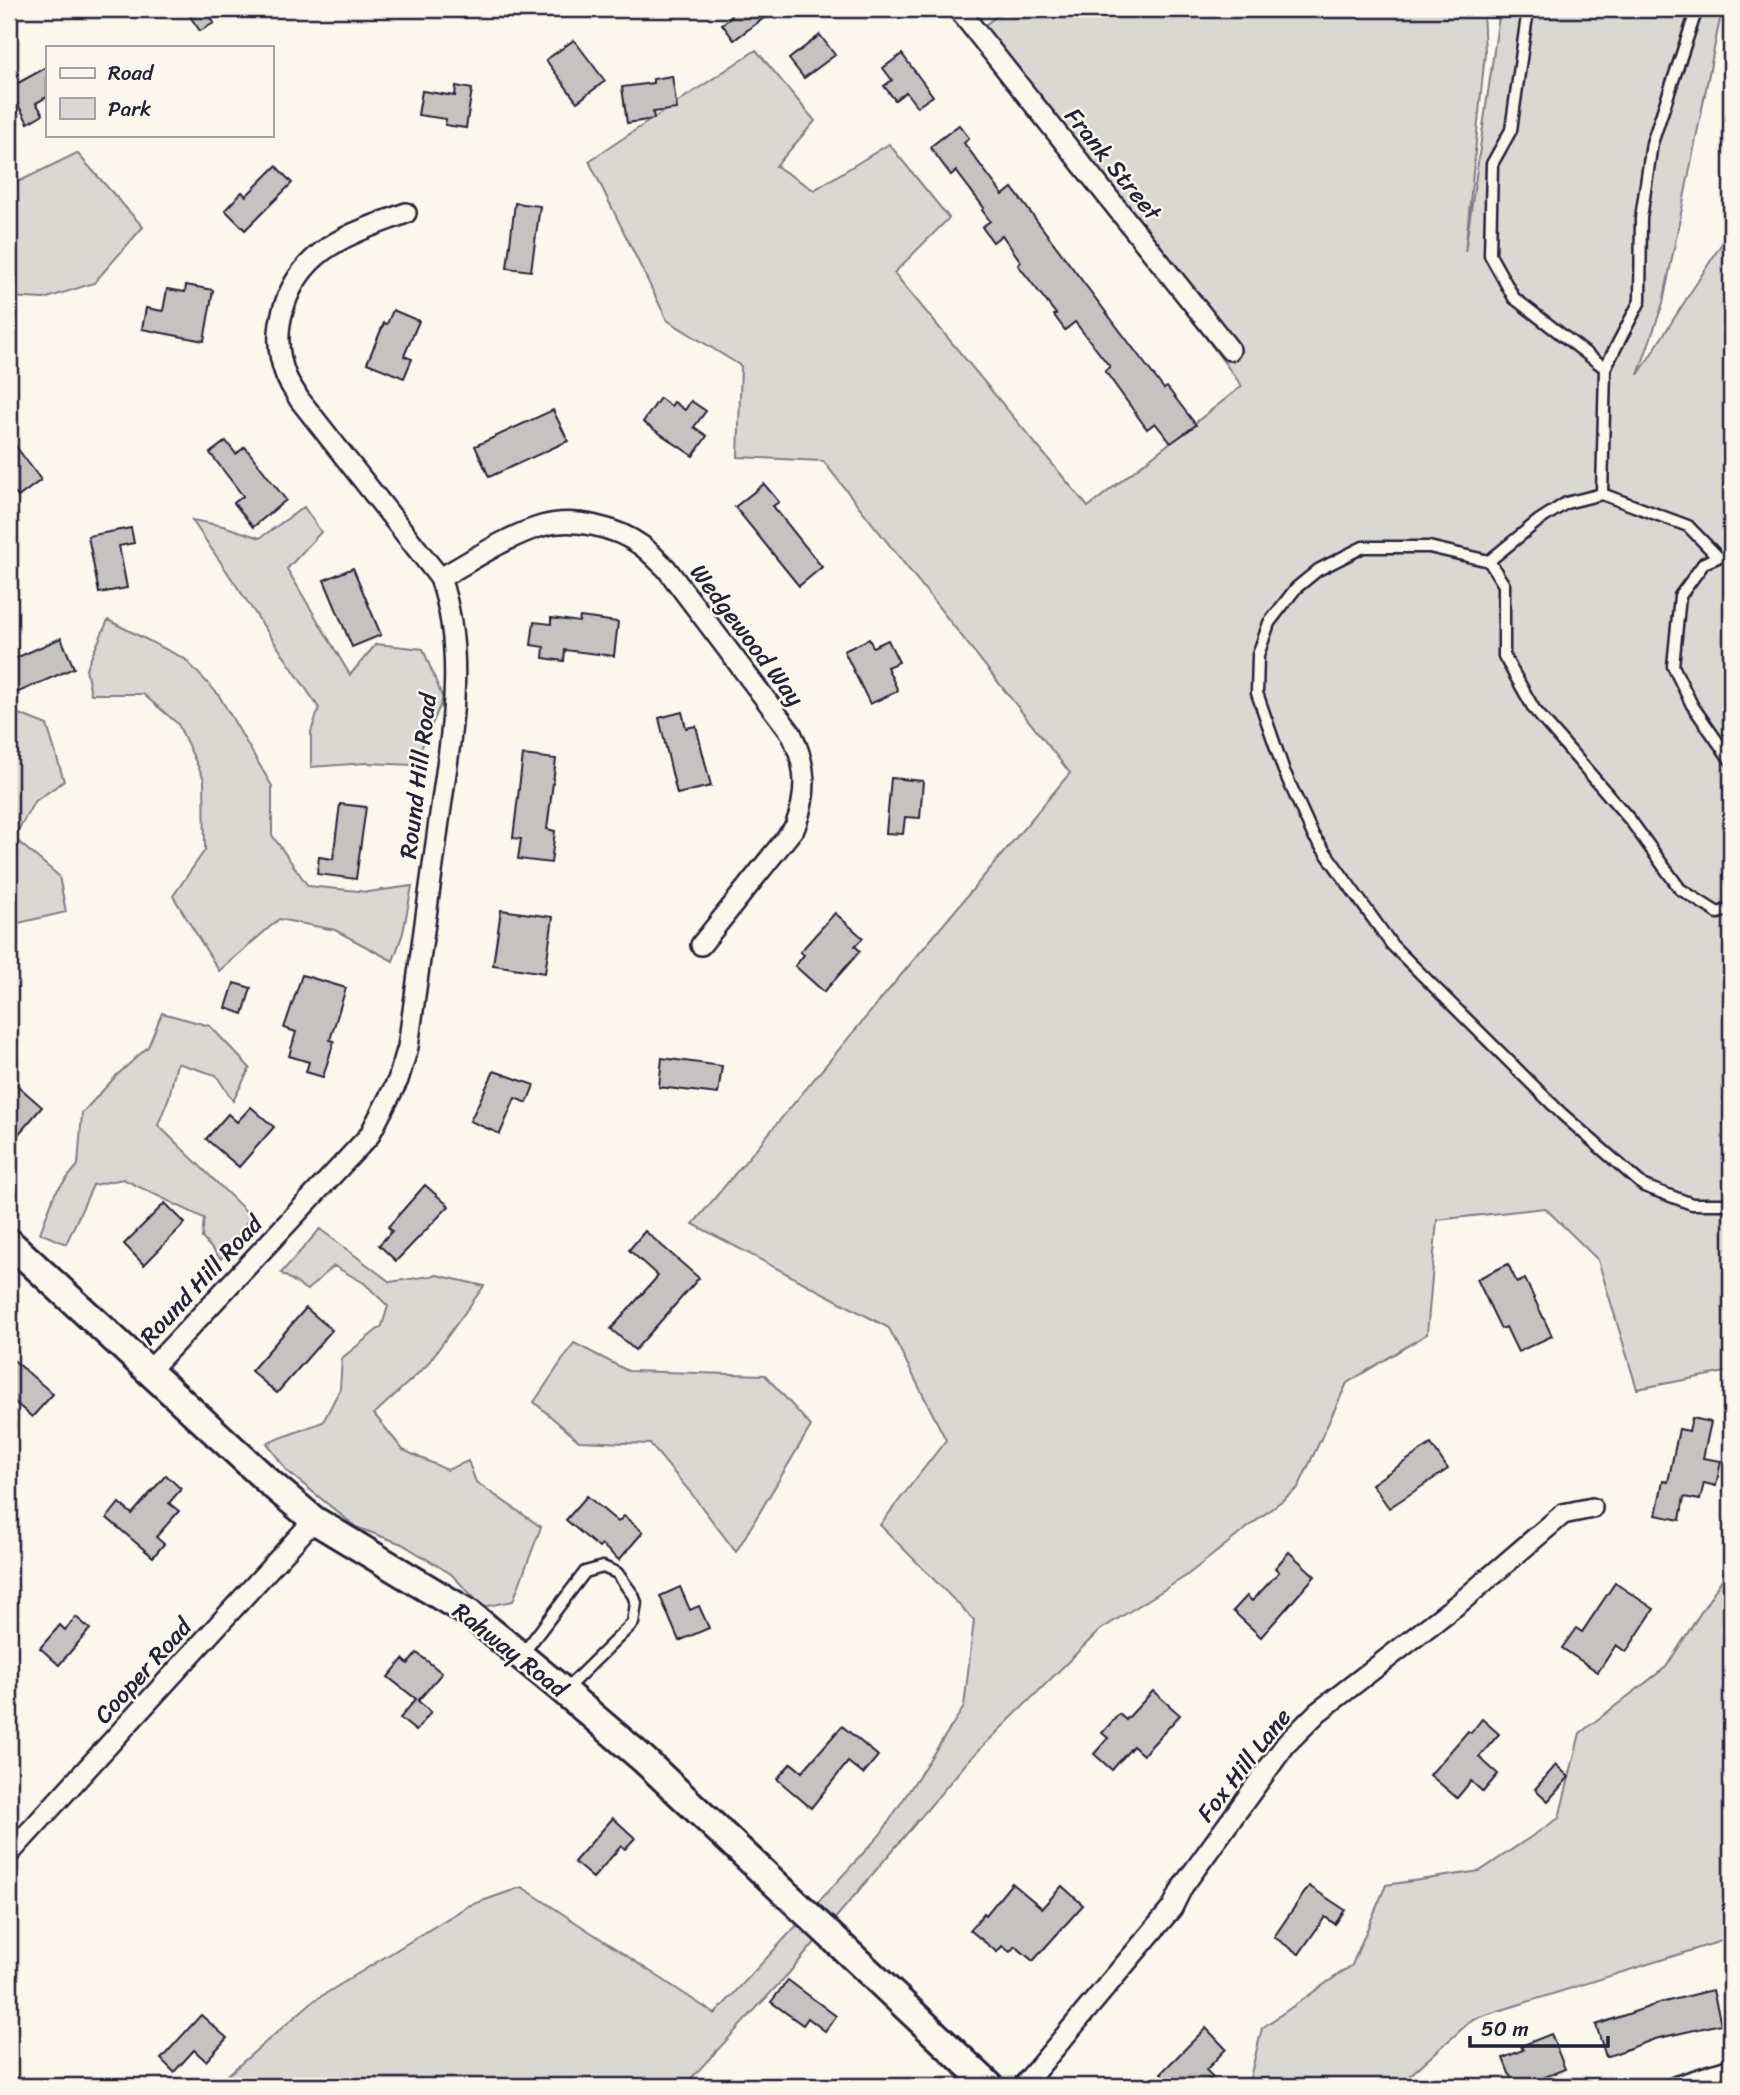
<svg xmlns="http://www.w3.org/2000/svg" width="1740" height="2095" viewBox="0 0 1740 2095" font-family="Sriracha,sans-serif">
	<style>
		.green { fill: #dbd8d3; stroke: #7e7d87; stroke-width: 2 }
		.building { fill: #c6c2c0; stroke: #22223b; stroke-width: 2 }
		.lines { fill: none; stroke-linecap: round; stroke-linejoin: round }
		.lane-casing { stroke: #22223b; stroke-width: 15 }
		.street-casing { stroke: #22223b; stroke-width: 24 }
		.secondary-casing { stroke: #22223b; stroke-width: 32 }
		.lane { stroke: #fbf7ec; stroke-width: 10 }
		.street { stroke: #fbf7ec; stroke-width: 19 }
		.secondary { stroke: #fbf7ec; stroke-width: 26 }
		.labels { text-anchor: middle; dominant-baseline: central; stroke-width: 5; stroke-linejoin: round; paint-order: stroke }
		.street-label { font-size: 24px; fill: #22223b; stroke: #fbf7ec }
	</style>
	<rect width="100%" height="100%" fill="#fbf7ec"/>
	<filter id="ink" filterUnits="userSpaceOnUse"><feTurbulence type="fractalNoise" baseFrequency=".0143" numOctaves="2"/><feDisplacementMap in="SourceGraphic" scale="14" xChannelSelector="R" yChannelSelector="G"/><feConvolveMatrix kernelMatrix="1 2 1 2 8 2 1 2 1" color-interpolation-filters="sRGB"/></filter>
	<g filter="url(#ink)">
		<!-- green -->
		<g class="green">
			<polygon points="1006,9 1483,9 1485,53 1465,252 1500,9 1722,9 1663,303 1638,375 1731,229 1731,1371 1637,1389 1598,1260 1545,1208 1437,1220 1427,1334 1347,1383 1298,1488 1186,1576 1100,1630 969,1760 789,1973 684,2086 215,2086 312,2002 468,1906 522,1887 715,2014 880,1835 964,1707 974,1620 880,1525 946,1440 889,1328 693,1224 1070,773 823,461 738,457 741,366 667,320 589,161 756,50 815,121 776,166 814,190 889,144 949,218 894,273 1088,507 1242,386 976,32"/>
			<polygon points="77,153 143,227 94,283 44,299 9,297 9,180 20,181"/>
			<polygon points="304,507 321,532 287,569 350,675 376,644 423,649 443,699 414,765 366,763 311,767 311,732 319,708 192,520 223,526 260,538"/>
			<polygon points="108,620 185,659 218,694 272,786 272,835 308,886 368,892 412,886 403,933 393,961 335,930 279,919 219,971 173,896 205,850 204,779 178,724 143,694 91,694 86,669"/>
			<polygon points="9,710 47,725 64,781 34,802 14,838 59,876 66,912 14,924 9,939"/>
			<polygon points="162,1013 210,1026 250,1068 233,1101 216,1075 177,1063 169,1097 158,1125 251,1216 221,1259 202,1238 204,1218 123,1179 93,1185 66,1244 40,1233 55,1193 78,1165 82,1113 117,1075 148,1047"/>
			<polygon points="320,1229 390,1282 437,1275 484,1286 426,1366 374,1414 403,1450 447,1470 468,1461 476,1482 541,1527 513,1601 483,1607 451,1574 402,1544 356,1527 287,1471 267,1443 323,1422 340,1389 342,1358 382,1326 388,1306 364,1283 334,1266 307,1290 281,1273"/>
			<polygon points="574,1343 628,1371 765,1375 811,1426 736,1552 691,1493 650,1444 579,1441 534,1402"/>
			<polygon points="1731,1565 1731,1938 1473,2019 1398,2086 1248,2086 1262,2028 1352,1965 1386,1885 1480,1871 1559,1818 1580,1733 1666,1667"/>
		</g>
		<!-- building -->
		<g class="building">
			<polygon points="185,9 206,9 214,23 200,31"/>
			<polygon points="726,9 776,9 734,40 722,24 732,17"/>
			<polygon points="820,35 835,55 804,78 789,59"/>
			<polygon points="574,40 605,81 577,102 546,60"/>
			<polygon points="902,54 933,96 917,107 906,92 895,100 884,86 892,80 883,68"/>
			<polygon points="47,67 47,97 36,103 43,114 28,123 9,88"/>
			<polygon points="672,76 677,109 653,112 654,119 627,123 622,87 653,83 653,79"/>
			<polygon points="456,86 472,89 466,128 445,125 446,119 418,115 422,91 455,96"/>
			<polygon points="959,125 969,138 964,143 1003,195 1012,188 1164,389 1167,387 1196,425 1171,443 1155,423 1147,429 1105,371 1110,367 1075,322 1065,330 1054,315 1056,314 1018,265 1021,262 1002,235 993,242 982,227 990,221 982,210 984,208 956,171 951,175 930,147"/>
			<polygon points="276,166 292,183 245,230 225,210 242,192 246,196"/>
			<polygon points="515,203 540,206 531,271 507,268"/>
			<polygon points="186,285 213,290 204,341 142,329 146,308 163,311 167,289 185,292"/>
			<polygon points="393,310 419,321 404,356 412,359 404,378 367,363 384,323 387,324"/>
			<polygon points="660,398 671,406 674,402 685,410 691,401 706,411 694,427 707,436 693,456 643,422"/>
			<polygon points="553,410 568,441 489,477 475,446"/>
			<polygon points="9,437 41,480 18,497 9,484"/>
			<polygon points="226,441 236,454 245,447 286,500 253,527 234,503 243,496 210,453"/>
			<polygon points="764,484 779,502 773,506 822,567 799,586 735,507"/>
			<polygon points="131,528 134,543 119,546 127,588 99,593 88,536"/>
			<polygon points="353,568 381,635 352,647 324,580"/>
			<polygon points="580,617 618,622 614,656 565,650 564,661 543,658 544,647 531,645 534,622 551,624 551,618 579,622"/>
			<polygon points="61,638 74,668 14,694 9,681 9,661"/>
			<polygon points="869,639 873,647 888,640 899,662 887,667 898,691 870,704 844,651"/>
			<polygon points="682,712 686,728 696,726 711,786 677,794 659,718"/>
			<polygon points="523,755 556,759 547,829 555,831 551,863 518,859 521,839 513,838"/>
			<polygon points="891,778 923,781 920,818 905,817 903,834 886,833"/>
			<polygon points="340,804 366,807 356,879 317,874 319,857 333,859"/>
			<polygon points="501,910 553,917 545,973 493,965"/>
			<polygon points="835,913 863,938 855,946 860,951 824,992 795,966 804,955 800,952"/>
			<polygon points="302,975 346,988 330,1040 334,1041 323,1077 306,1072 309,1062 289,1056 296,1032 284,1028"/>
			<polygon points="234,983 251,988 243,1014 226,1008"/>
			<polygon points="662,1058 722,1066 718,1094 659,1087"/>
			<polygon points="494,1071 534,1085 527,1103 515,1098 500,1134 470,1121"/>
			<polygon points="9,1078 42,1107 9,1145"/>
			<polygon points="251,1107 274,1127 239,1167 206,1139 228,1114 237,1122"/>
			<polygon points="425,1185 449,1206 396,1261 379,1245 392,1231 388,1227"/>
			<polygon points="165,1203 185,1223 144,1265 124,1244"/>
			<polygon points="645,1231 699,1278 635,1350 611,1329 658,1276 629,1250"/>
			<polygon points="1508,1264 1517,1283 1525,1279 1552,1336 1518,1352 1506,1327 1501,1329 1477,1279"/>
			<polygon points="306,1308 332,1330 277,1393 251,1371"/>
			<polygon points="9,1356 53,1394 32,1417 9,1397"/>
			<polygon points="1692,1418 1711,1422 1703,1458 1721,1461 1716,1486 1704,1483 1700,1500 1684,1497 1680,1520 1656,1515 1663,1481 1668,1482 1679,1429 1689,1431"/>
			<polygon points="1431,1444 1448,1469 1389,1508 1372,1484"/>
			<polygon points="166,1475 181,1489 169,1503 179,1511 156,1537 164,1544 153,1557 107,1518 119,1503 132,1514"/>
			<polygon points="587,1496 618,1522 624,1516 643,1532 619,1560 602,1545 599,1548 566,1520"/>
			<polygon points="1289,1552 1315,1576 1261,1637 1233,1611 1247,1596 1252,1601 1279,1572 1275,1568"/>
			<polygon points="1615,1583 1654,1609 1626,1652 1616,1645 1598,1672 1562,1648 1576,1628 1582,1632"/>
			<polygon points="680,1587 690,1610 699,1606 709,1628 679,1641 660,1596"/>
			<polygon points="76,1617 90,1629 59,1665 40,1648 60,1625 65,1630"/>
			<polygon points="417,1653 442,1673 418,1701 431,1712 416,1731 400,1718 416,1699 388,1677 403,1659 408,1664"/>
			<polygon points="1153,1691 1180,1715 1143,1755 1133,1746 1112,1770 1094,1754 1108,1738 1102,1733 1119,1714 1126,1720"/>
			<polygon points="1482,1719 1499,1734 1479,1757 1498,1774 1483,1792 1471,1781 1457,1798 1430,1775 1468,1731 1471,1733"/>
			<polygon points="842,1726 878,1756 863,1774 848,1762 811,1808 777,1779 791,1763 802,1772"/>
			<polygon points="1556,1765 1569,1777 1548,1801 1535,1789"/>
			<polygon points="613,1818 635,1838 625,1849 621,1846 593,1878 574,1862"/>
			<polygon points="1012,1883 1042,1908 1062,1886 1083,1905 1033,1961 1015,1946 1010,1952 1002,1946 997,1952 970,1930 984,1913 986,1915"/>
			<polygon points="1309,1886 1345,1910 1335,1924 1325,1917 1299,1954 1274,1937"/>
			<polygon points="788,1980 836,2016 825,2031 808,2018 803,2025 771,2002"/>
			<polygon points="1713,1990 1721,2024 1655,2039 1606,2057 1596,2025 1660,2003"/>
			<polygon points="201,2015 227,2038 206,2061 194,2050 174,2072 161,2059"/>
			<polygon points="1206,2028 1226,2049 1206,2070 1213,2077 1203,2086 1173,2086 1161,2073"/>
			<polygon points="1551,2034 1565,2069 1523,2086 1514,2086 1503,2058 1523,2050 1521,2046"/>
		</g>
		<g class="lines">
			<defs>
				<g id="lane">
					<polyline points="1528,9 1511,130 1492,164 1490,255 1514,298 1605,368"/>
					<polyline points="1602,494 1688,526 1718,557 1704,563 1680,596 1673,666 1692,705 1731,761"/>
					<polyline points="1489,561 1538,521 1566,503 1602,494 1605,368 1640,301 1641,218 1652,143 1697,9"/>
					<polyline points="1731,909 1718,913 1680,889 1631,821 1534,709 1504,656 1504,585 1489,561 1429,547 1363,547 1318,570 1296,588 1269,623 1258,655 1257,693 1284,771 1313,835 1392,945 1562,1114 1644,1186 1692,1204 1731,1204"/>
					<polyline points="521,1656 585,1572 603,1567 617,1573 633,1595 636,1603 633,1623 564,1691"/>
				</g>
				<g id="street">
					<polyline points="958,9 1230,350"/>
					<path d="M440 578C473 560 507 536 542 526 574 517 616 527 642 546 650 552 658 561 666 568L791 733C807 766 808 793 795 827L701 945"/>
					<path d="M149 1371 369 1136 398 1080 408 1047C418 977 427 906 437 836 448 751 469 660 440 578L299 399C295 391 289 384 286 376 268 331 286 279 323 251 347 233 378 224 406 213"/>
					<polyline points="9,1854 314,1520"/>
					<polyline points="1023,2086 1172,1908 1183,1886 1286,1744 1318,1712 1463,1600 1563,1514 1592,1508"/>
					<polyline points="1677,2086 1731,2069"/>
				</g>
				<polyline id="secondary" points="9,1242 270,1483 314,1520 470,1614 560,1688 643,1759 990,2086"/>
			</defs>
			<!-- lane casing -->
			<use href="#lane" class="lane-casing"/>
			<!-- street casing -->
			<use href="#street" class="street-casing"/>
			<!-- secondary casing -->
			<use href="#secondary" class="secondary-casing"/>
			<!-- lane -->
			<use href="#lane" class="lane"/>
			<!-- street -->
			<use href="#street" class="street"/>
			<!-- secondary -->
			<use href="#secondary" class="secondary"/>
		</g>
	</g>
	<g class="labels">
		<!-- street labels -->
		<g class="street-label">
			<text transform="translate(1113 164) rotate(51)">Frank Street</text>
			<text transform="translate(747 635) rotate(53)">Wedgewood Way</text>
			<text transform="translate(418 776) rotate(-83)">Round Hill Road</text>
			<text transform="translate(201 1280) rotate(-47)">Round Hill Road</text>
			<text transform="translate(510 1650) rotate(38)">Rahway Road</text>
			<text transform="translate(143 1671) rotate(-48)">Cooper Road</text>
			<text transform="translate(1244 1765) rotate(-52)">Fox Hill Lane</text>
		</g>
	</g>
	<!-- margin -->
	<rect width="1740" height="2095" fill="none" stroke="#fbf7ec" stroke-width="35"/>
	<rect x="18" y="18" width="1705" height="2060" fill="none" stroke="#22223b" stroke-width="2.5" filter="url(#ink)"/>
	<!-- legend -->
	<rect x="46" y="46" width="228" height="91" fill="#fbf7ec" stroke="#a4a2a5" stroke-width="2"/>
	<rect x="60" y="68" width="35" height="10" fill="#fbf7ec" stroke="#a4a2a5" stroke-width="2"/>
	<text x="108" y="80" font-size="21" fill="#22223b">Road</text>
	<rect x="60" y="98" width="35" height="21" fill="#dbd8d3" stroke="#a4a2a5" stroke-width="2"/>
	<text x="108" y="116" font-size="21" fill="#22223b">Park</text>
	<!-- scale -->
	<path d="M1470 2036v10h138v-10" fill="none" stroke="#22223b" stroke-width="3.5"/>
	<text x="1481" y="2036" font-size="21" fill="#22223b" stroke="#fbf7ec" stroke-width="5" paint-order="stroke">50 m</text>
</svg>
